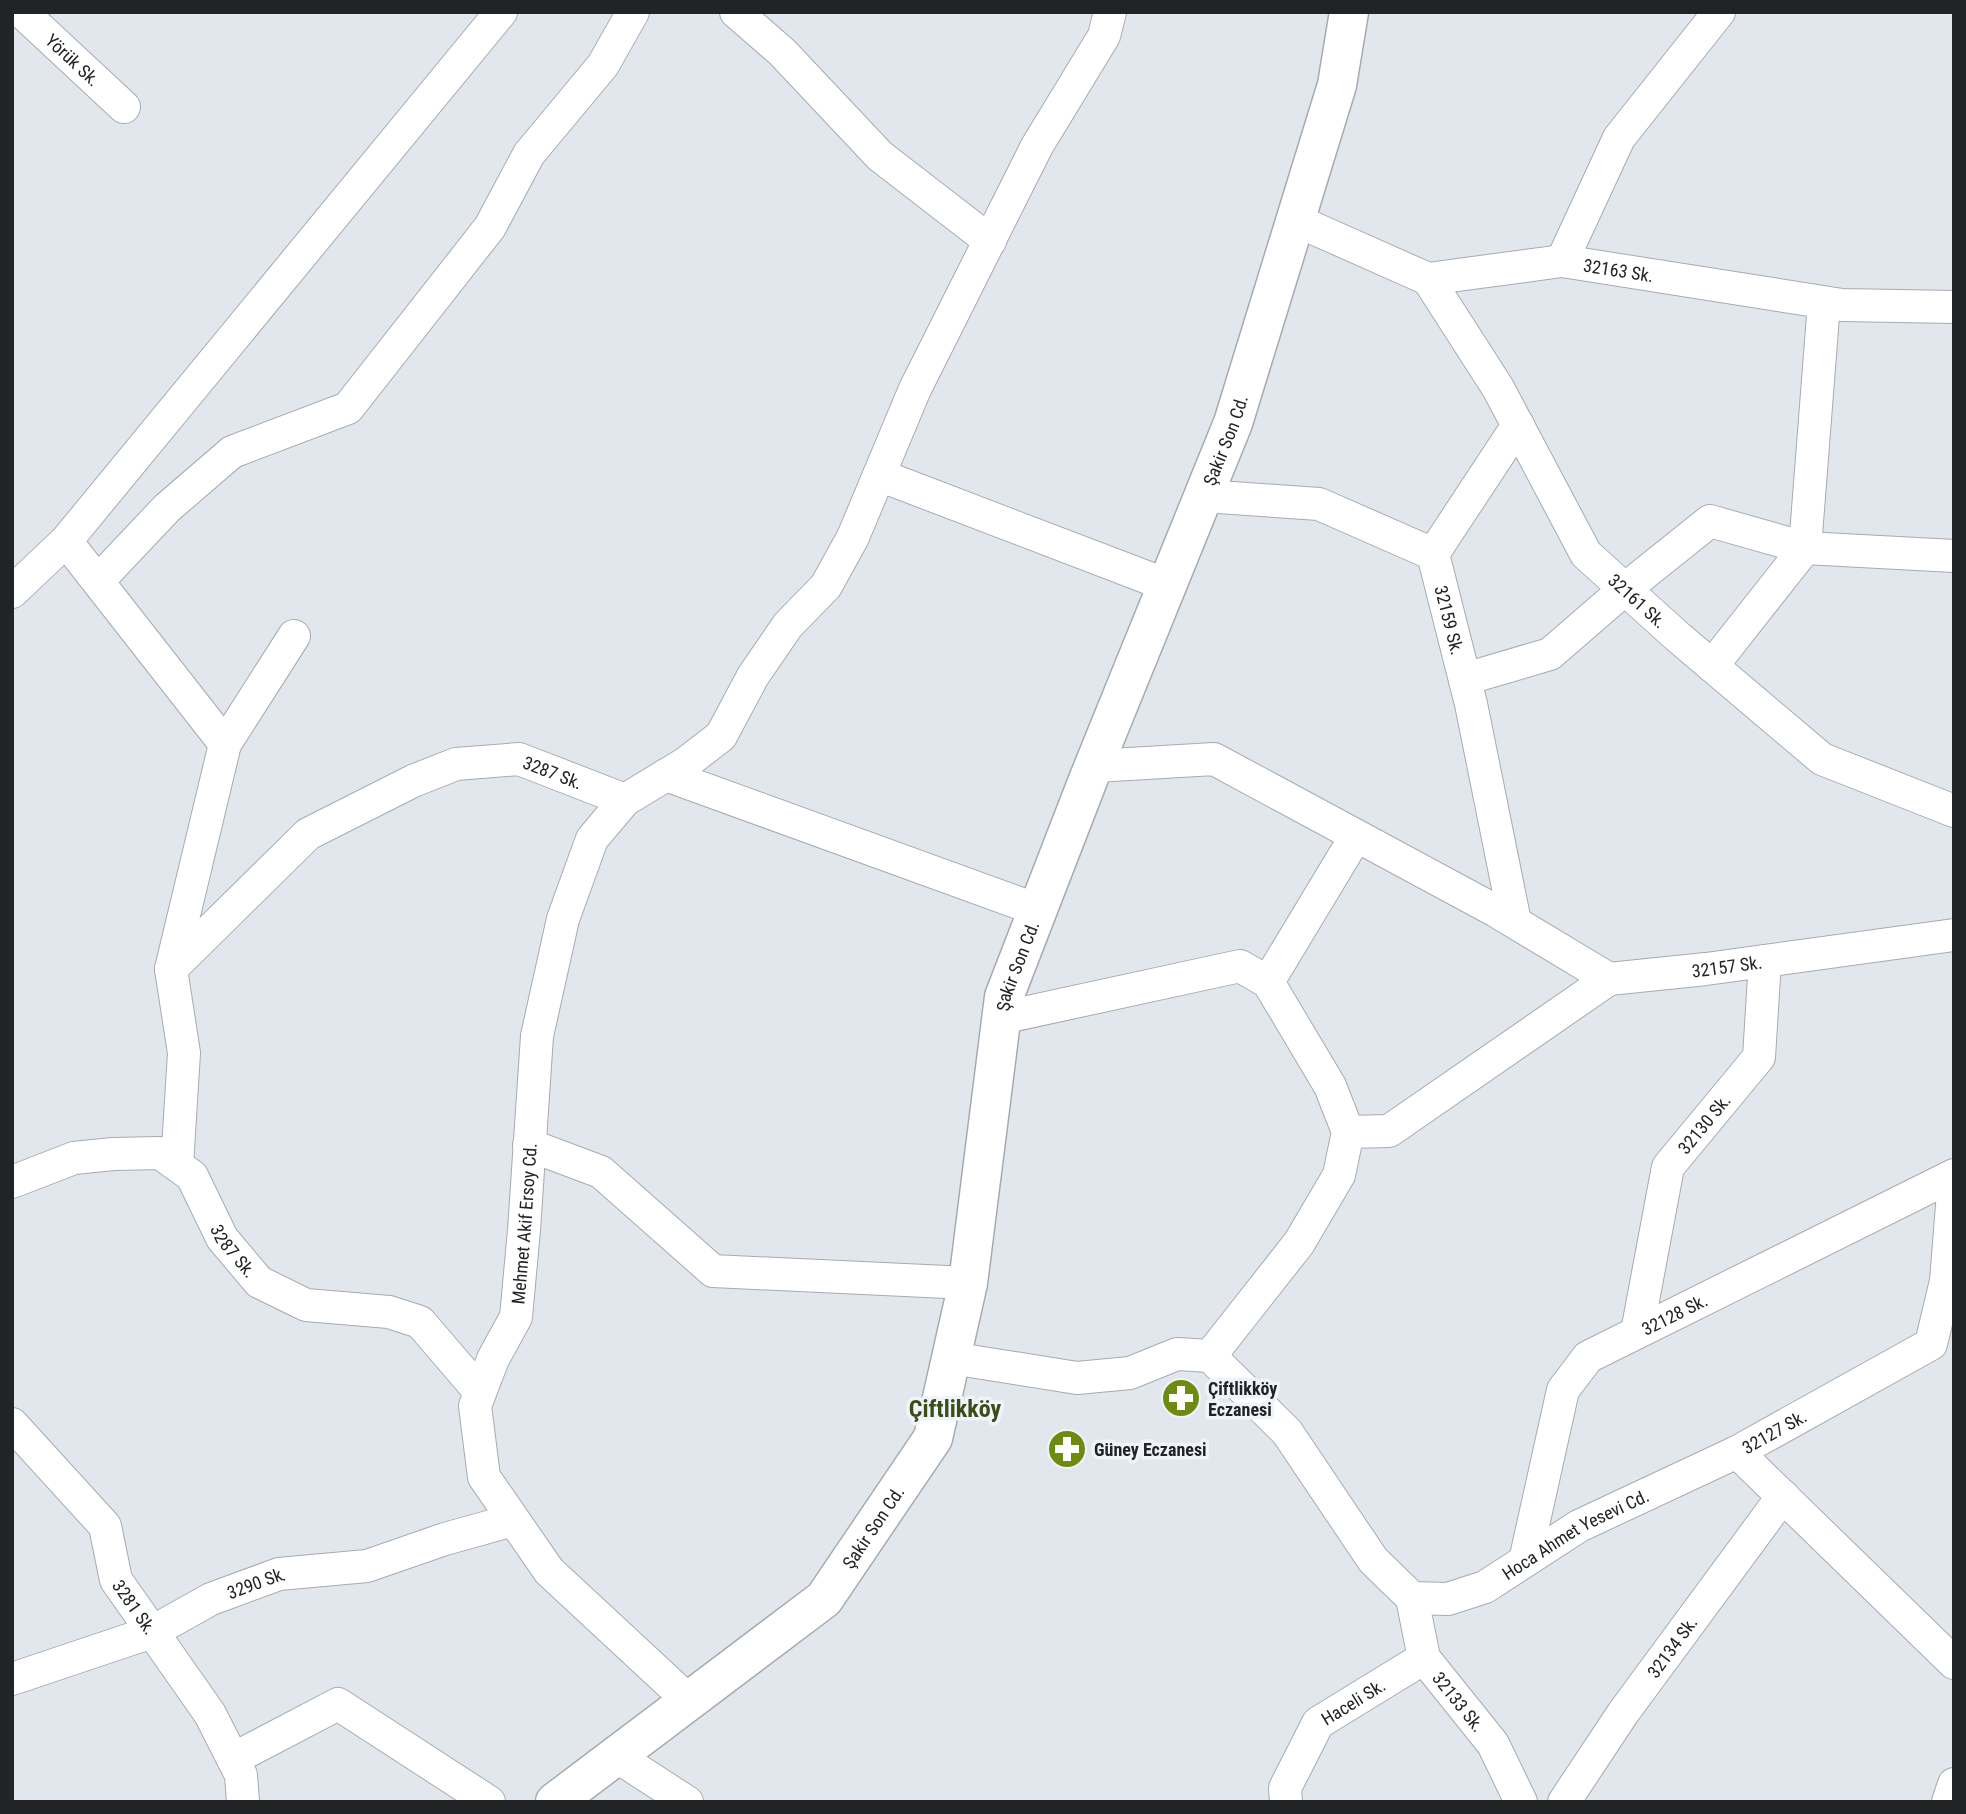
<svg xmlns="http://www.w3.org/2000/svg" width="1966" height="1814" viewBox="0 0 1966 1814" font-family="'Roboto Condensed',sans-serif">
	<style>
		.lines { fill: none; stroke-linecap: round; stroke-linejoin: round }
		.street-casing { stroke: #a6abb1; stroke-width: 34 }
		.secondary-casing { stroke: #a6abb1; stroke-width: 41 }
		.street { stroke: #fff; stroke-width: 32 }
		.secondary { stroke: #fff; stroke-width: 38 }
		.labels { text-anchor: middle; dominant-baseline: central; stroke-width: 7; stroke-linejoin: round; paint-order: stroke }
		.street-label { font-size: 18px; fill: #212325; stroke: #eff4fb }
		.poi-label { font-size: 18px; font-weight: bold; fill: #212325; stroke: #eff4fb; text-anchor: start }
		.district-label { font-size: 24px; font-weight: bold; fill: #3b4c16; stroke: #eff4fb }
	</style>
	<rect width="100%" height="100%" fill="#e2e7ee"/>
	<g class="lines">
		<defs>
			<g id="street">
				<path id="s1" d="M22 12 124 107"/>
				<polyline points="736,12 782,52 880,156 990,241"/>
				<path id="s2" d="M1295 220 1428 279 1562 261 1842 305 1954 307"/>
				<polyline points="1562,261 1619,138 1719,12"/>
				<path id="s3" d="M1428 279 1498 388 1586 554 1678 637 1822 759 1954 811"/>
				<polyline points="879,475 1167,585"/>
				<path id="s4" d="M1204 496 1319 504 1433 554 1471 704 1515 922"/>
				<polyline points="66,541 225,744"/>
				<polyline points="1433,554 1518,425"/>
				<polyline points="98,581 167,508 232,452 348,408 490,227 529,154 603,65 633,12"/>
				<polyline points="12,592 66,541 501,12"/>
				<polyline points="1712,666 1805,548 1824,303"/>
				<polyline points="1465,679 1550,654 1625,589 1710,521 1805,548 1954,556"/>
				<path id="s5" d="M1095 766 1214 759 1496 911 1609 979 1706 969 1954 935"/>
				<polyline points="666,775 1038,910"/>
				<polyline points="171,969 225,744 294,636"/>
				<polyline points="1268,982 1356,836"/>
				<polyline points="1001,1018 1240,966 1268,982 1330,1086 1348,1132 1339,1175 1299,1243 1210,1356"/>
				<polyline points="1348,1132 1389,1131 1609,979"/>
				<polyline points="529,1145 601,1172 713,1271 968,1283"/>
				<path id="s6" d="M177 1165 184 1053 171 969 308 834 413 781 456 764 519 759 625 800"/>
				<path id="s7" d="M12 1182 74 1158 113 1154 160 1153 192 1176 222 1238 259 1282 306 1305 389 1312 420 1322 480 1392"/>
				<path id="s8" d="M1637 1332 1668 1167 1759 1057 1765 961"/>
				<polyline points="951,1358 1077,1378 1130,1373 1177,1354 1210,1356 1287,1432 1373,1560 1412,1598"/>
				<path id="s9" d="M12 1424 105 1526 116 1580 210 1714 241 1775 243 1802"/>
				<polyline points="1737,1452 1954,1663"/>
				<path id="s10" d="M1525 1561 1563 1390 1588 1357 1954 1175"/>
				<path id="s11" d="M1412 1598 1448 1599 1485 1587 1579 1526 1737 1452 1931 1344 1946 1281 1954 1180"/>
				<path id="s12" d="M1412 1598 1424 1658 1493 1744 1521 1802"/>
				<path id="s13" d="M12 1679 152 1632 211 1599 279 1574 367 1566 445 1539 513 1520"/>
				<path id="s14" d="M689 1701 549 1571 484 1477 475 1406 493 1359 516 1317 524 1230 537 1036 563 919 592 839 625 800 686 763 721 736 753 676 788 625 826 586 853 537 915 389 1037 146 1104 36 1110 12"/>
				<polyline points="616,1756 687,1802"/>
				<polyline points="233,1759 338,1704 489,1802"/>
				<path id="s15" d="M1286 1802 1285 1788 1318 1723 1424 1658"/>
				<path id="s16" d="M1564 1802 1623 1713 1783 1496"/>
				<polyline points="1948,1802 1954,1784"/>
			</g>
			<g id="secondary">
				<path id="s17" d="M555 1802 824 1599 933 1438 968 1283 1004 997 1088 780 1233 423 1337 85 1349 12"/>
			</g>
		</defs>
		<!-- street casing -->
		<use href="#street" class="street-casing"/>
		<!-- secondary casing -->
		<use href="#secondary" class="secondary-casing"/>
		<!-- street -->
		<use href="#street" class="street"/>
		<!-- secondary -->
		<use href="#secondary" class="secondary"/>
	</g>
	<!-- icons -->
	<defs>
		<symbol id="pharmacy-disc" viewBox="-11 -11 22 22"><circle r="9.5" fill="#6c8c10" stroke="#eff4fb"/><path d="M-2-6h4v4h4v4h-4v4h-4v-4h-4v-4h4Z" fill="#fff"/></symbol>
	</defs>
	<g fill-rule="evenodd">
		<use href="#pharmacy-disc" x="1159" y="1376" width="44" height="44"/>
		<use href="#pharmacy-disc" x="1045" y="1427" width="44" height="44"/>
	</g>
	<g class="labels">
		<!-- street labels -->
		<g class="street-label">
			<text stroke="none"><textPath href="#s1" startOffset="70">Yörük Sk.</textPath></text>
			<text stroke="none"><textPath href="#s2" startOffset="338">32163 Sk.</textPath></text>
			<text stroke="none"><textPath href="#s17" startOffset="1578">Şakir Son Cd.</textPath></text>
			<text stroke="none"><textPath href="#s3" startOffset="387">32161 Sk.</textPath></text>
			<text stroke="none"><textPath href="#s4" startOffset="308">32159 Sk.</textPath></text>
			<text stroke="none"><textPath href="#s6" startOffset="653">3287 Sk.</textPath></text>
			<text stroke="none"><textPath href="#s17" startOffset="1012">Şakir Son Cd.</textPath></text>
			<text stroke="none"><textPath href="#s5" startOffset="690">32157 Sk.</textPath></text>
			<text stroke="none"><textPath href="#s8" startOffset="224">32130 Sk.</textPath></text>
			<text stroke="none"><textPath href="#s14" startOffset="569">Mehmet Akif Ersoy Cd.</textPath></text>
			<text stroke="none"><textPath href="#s7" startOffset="278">3287 Sk.</textPath></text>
			<text stroke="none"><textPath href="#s10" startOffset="313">32128 Sk.</textPath></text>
			<text stroke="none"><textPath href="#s11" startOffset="404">32127 Sk.</textPath></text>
			<text stroke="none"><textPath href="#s17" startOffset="424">Şakir Son Cd.</textPath></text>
			<text stroke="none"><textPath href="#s11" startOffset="180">Hoca Ahmet Yesevi Cd.</textPath></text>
			<text stroke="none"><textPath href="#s13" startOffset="264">3290 Sk.</textPath></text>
			<text stroke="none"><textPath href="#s9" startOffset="226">3281 Sk.</textPath></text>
			<text stroke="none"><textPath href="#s16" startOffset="189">32134 Sk.</textPath></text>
			<text stroke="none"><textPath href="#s12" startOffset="117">32133 Sk.</textPath></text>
			<text stroke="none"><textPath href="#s15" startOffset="128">Haceli Sk.</textPath></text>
		</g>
		<!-- poi labels -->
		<g class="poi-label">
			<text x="1208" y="1388">Çiftlikköy<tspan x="1208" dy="21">Eczanesi</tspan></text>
			<text x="1094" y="1449">Güney Eczanesi</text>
		</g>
		<!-- district labels -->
		<g class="district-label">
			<text x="955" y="1409">Çiftlikköy</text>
		</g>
	</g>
	<!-- border -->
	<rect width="1966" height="1814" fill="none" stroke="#212325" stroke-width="28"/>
</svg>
